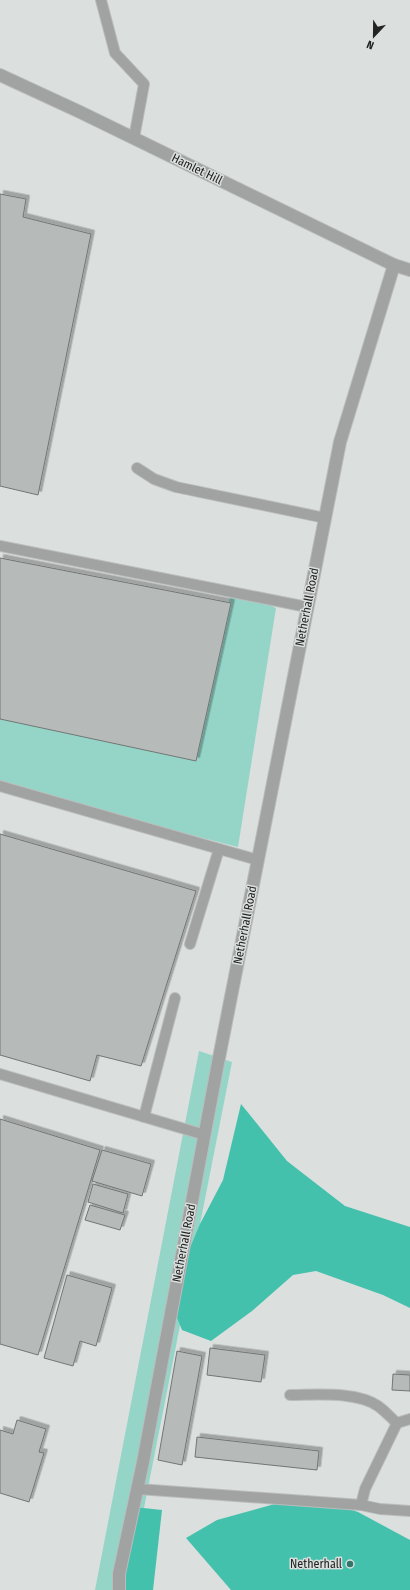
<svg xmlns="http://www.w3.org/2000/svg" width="410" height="1590" viewBox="0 0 410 1590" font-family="'Fira Sans Condensed',sans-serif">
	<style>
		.green { fill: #95d5c8 }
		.forest { fill: #43c1ad }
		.building { fill: #b6bab9; stroke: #727675; filter: url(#shadow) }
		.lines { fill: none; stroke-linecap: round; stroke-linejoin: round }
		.service-casing { stroke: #babdbc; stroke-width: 12 }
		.minor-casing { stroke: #babdbc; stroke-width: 14 }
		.tertiary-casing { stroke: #babdbc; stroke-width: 14 }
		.service { stroke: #a1a2a2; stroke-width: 10 }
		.minor { stroke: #a1a2a2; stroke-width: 12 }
		.tertiary { stroke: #a1a2a2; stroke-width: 12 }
		.poi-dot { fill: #31766a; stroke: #dbdfde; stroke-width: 1.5 }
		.labels { text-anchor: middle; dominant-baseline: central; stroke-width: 3; stroke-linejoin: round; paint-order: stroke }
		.street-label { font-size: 12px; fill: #222423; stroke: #dbdfde }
		.poi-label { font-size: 12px; fill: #222423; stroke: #dbdfde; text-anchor: end }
	</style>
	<defs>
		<filter id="shadow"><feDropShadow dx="3.5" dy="-3.5" stdDeviation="0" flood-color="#0004"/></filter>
	</defs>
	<rect width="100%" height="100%" fill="#dbdfde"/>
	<!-- green -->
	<g class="green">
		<polygon points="232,587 276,608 238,847 0,786 0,715 196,761"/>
		<polygon points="199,1051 232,1062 144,1508 134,1507 119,1590 95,1590"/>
	</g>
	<!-- forest -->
	<g class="forest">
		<polygon points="241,1104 287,1161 345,1206 410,1227 410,1308 383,1295 316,1271 293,1275 252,1311 211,1341 182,1330 169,1298 200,1224 223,1180"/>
		<polygon points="307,1495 358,1512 410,1540 410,1590 231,1590 186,1538 217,1520"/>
		<polygon points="134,1507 162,1510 153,1590 119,1590"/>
	</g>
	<!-- building -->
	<g class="building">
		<polygon points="0,194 26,199 23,217 91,234 38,495 0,486"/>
		<polygon points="0,558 231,603 196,761 0,719"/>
		<polygon points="0,834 196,891 141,1066 97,1055 90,1081 0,1055"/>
		<polygon points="0,1119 100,1150 38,1355 0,1344"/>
		<polygon points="102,1150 151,1164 142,1196 92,1181"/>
		<polygon points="93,1184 128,1194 123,1213 88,1202"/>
		<polygon points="90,1205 125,1215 120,1230 85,1220"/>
		<polygon points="67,1275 112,1288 96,1346 80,1341 73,1366 44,1358"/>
		<polygon points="210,1348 265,1355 261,1382 207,1375"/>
		<polygon points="177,1351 202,1356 182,1465 158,1460"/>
		<polygon points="393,1374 410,1375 410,1391 392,1390"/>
		<polygon points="17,1420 46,1429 39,1452 44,1453 29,1502 0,1493 0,1430 13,1434"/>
		<polygon points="197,1437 319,1451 317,1470 195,1457"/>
	</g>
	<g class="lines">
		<defs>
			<g id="service">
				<polyline points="101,0 115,53 144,84 134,138"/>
				<polyline points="137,468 154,479 176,487 325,518"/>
				<polyline points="0,546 307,607"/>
				<polyline points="0,786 258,860"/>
				<polyline points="190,944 219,849"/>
				<polyline points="0,1074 205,1135"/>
				<polyline points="144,1117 175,998"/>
				<path d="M290 1395C316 1395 356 1391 378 1406 385 1411 391 1418 397 1423"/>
				<polyline points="138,1489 361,1505 380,1509 410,1511"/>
				<polyline points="361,1505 365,1489 397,1423 410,1419"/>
			</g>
			<polyline id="minor" points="119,1590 119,1574 143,1462 218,1063 340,442 394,265"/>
			<polyline id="tertiary" points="0,75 80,112 394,265 410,270"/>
		</defs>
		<!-- service casing -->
		<use href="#service" class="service-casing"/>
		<!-- minor casing -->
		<use href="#minor" class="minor-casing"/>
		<!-- tertiary casing -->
		<use href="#tertiary" class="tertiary-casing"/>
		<!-- service -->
		<use href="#service" class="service"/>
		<!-- minor -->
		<use href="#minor" class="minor"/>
		<!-- tertiary -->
		<use href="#tertiary" class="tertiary"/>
	</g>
	<!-- markers -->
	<circle class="poi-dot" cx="350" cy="1564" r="4"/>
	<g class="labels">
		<!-- street labels -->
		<g class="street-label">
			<text transform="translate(197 169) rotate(26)">Hamlet Hill</text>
			<text transform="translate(307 607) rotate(-79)">Netherhall Road</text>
			<text transform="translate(245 925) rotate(-79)">Netherhall Road</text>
			<text transform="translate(184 1243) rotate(-79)">Netherhall Road</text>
		</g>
		<!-- poi labels -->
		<g class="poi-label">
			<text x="342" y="1564">Netherhall</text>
		</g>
	</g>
	<!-- north arrow -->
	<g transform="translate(374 36) rotate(202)" stroke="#dbdfde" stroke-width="3" paint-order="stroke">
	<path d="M0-3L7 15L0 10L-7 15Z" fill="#222423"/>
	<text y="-6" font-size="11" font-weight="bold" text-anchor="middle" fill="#222423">N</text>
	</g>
</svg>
